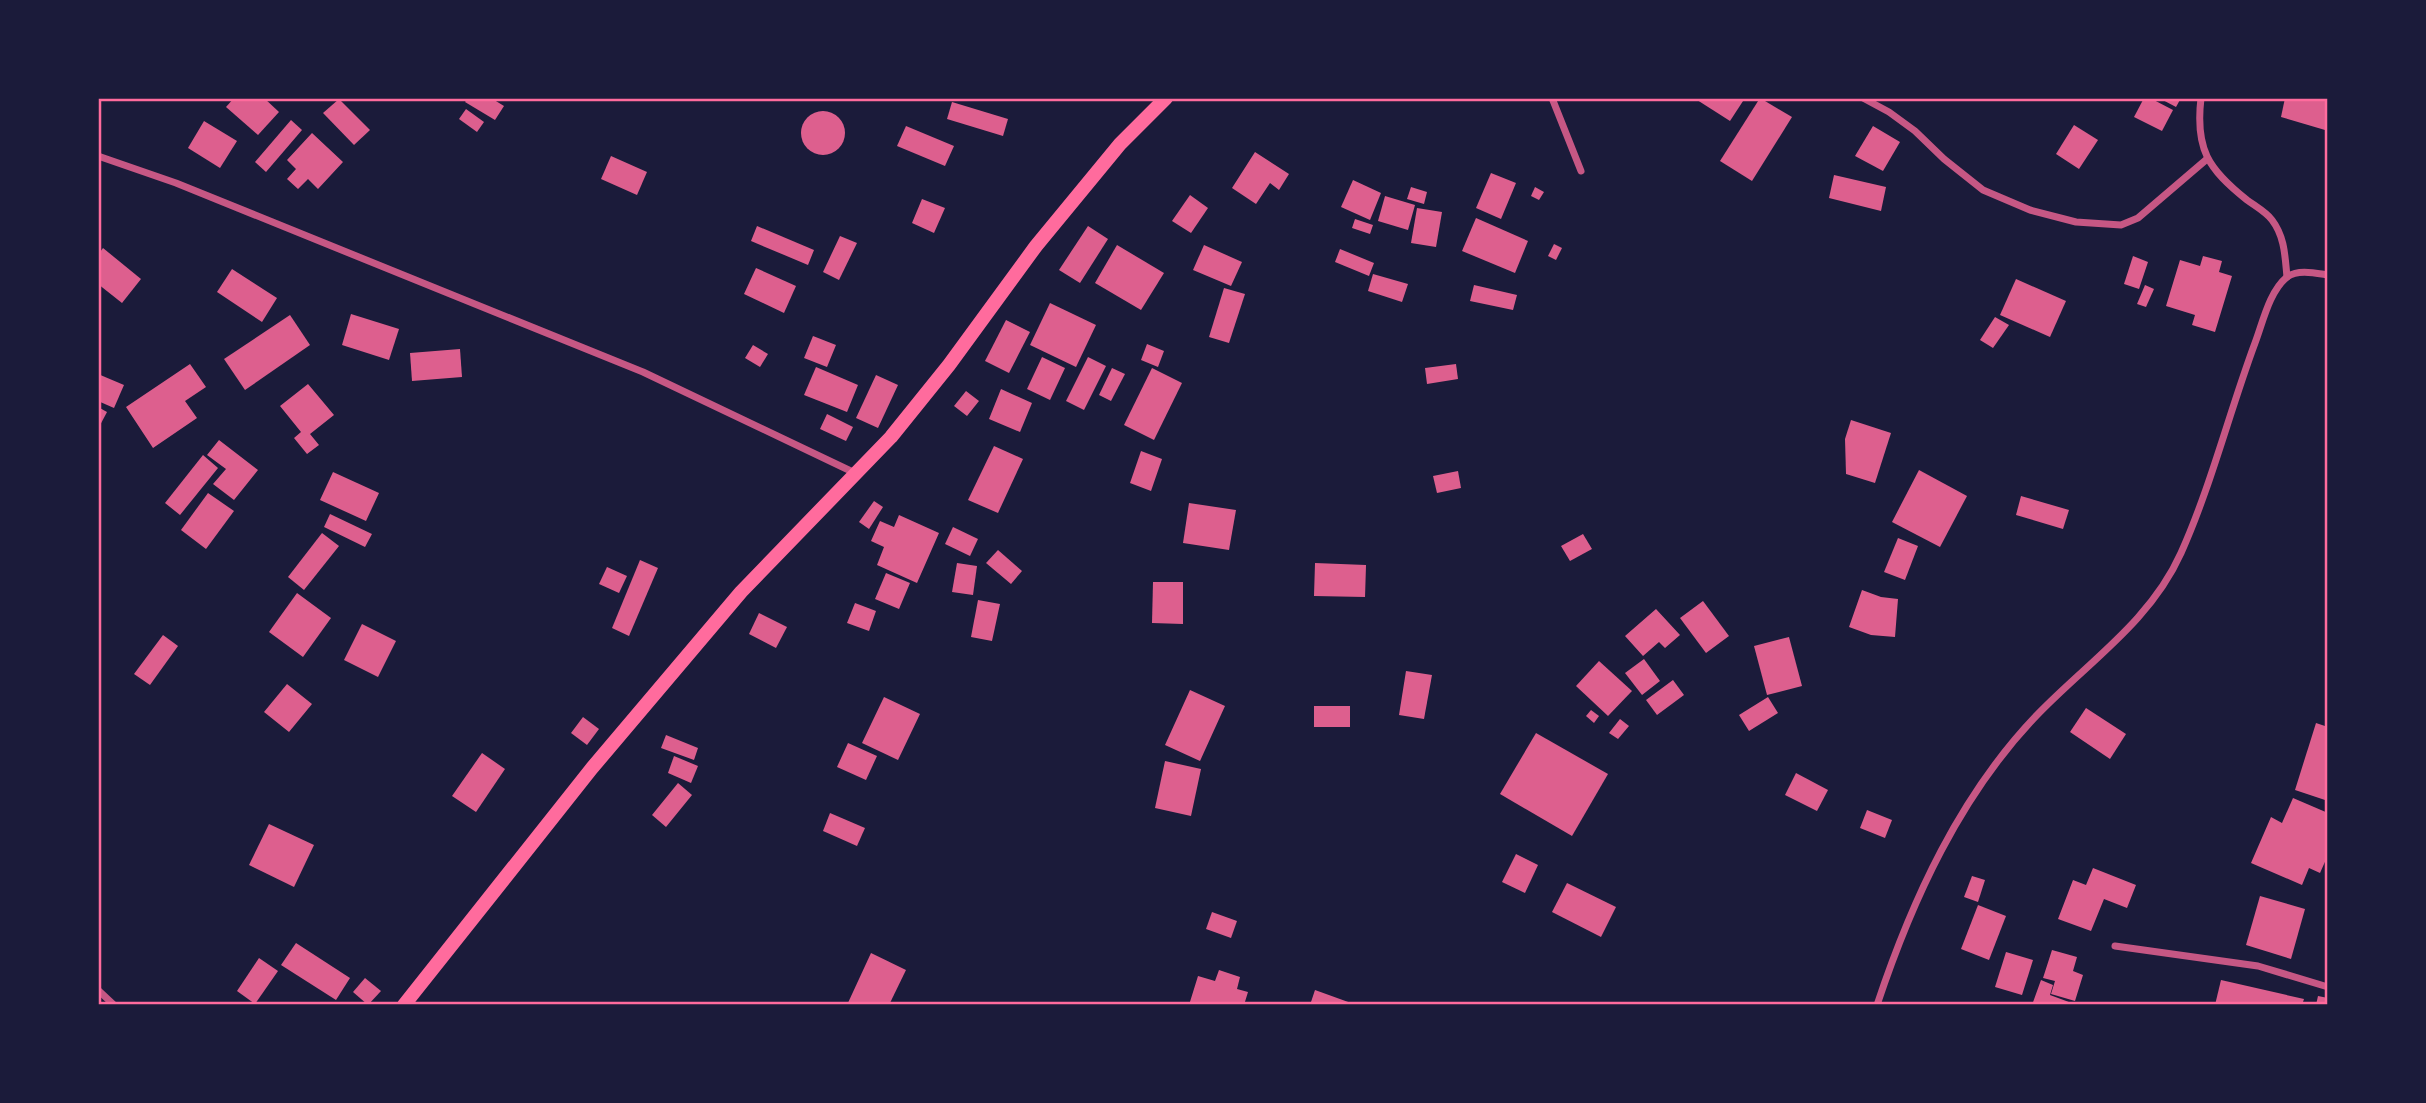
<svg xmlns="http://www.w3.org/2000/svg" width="2426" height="1103" viewBox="0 0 2426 1103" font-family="Signika,sans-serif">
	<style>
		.building { fill: #dd5f8e }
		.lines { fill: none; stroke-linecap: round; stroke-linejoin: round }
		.minor { stroke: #c65784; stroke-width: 7 }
		.secondary { stroke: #ff6b9d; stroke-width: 14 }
		.neatline { fill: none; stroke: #ff6b9d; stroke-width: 2.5 }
	</style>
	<rect width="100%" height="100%" fill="#1b1b3a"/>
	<!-- building -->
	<g class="building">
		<polygon points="234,98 264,98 279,112 258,135 226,107"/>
		<polygon points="468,98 491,98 504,106 495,120 465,102"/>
		<polygon points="1694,98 1745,98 1730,121"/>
		<polygon points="1760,98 1792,117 1752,181 1720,161"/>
		<polygon points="2144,98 2150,98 2173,110 2162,131 2134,117"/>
		<polygon points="2159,98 2181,98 2176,107"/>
		<polygon points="2285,98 2328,98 2328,121 2325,130 2281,117"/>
		<polygon points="339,99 370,130 354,145 323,113"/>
		<polygon points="952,102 1008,119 1003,136 947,119"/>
		<polygon points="466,109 484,122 477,132 459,119"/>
		<circle cx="823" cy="133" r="22"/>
		<polygon points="291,120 302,130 266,172 255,162"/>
		<polygon points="204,121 237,141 220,168 188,148"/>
		<polygon points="2074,125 2098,140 2079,169 2056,154"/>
		<polygon points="906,126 954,146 945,166 897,146"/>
		<polygon points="1873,126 1900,142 1883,171 1855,156"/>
		<polygon points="312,133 343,162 318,189 308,179 298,189 287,179 296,169 287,160"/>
		<polygon points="1255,152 1289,174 1279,190 1270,183 1256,204 1232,188"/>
		<polygon points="611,156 647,172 637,195 601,179"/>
		<polygon points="1491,173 1516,183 1501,219 1476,208"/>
		<polygon points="1834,175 1886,187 1881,211 1829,198"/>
		<polygon points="1353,180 1381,193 1370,220 1341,207"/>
		<polygon points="1411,187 1427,192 1424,204 1407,199"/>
		<polygon points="1535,187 1544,192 1539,200 1531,196"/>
		<polygon points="1190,195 1208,208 1191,233 1172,221"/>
		<polygon points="1385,196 1415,205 1408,230 1378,221"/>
		<polygon points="922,199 945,208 934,233 912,223"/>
		<polygon points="1417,208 1442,212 1436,247 1411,243"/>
		<polygon points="1476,218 1528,241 1515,273 1462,251"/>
		<polygon points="1355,219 1373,225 1370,234 1352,228"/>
		<polygon points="757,226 814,250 808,265 751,241"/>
		<polygon points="1088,226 1108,239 1080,283 1059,270"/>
		<polygon points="840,236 857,243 839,280 823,272"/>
		<polygon points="1554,244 1562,248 1556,260 1548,256"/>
		<polygon points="1117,245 1164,273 1141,310 1095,283"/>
		<polygon points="1204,245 1242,262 1231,286 1193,270"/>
		<polygon points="103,248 141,279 122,303 98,284 98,255"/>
		<polygon points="1340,249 1374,263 1369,276 1335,262"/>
		<polygon points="2133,256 2148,262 2139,289 2124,284"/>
		<polygon points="2203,256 2222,261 2219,272 2232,276 2215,332 2192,325 2195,315 2166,306 2180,260 2200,266"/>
		<polygon points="756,268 796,286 784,313 744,294"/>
		<polygon points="232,269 277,298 262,322 217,292"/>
		<polygon points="1373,274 1408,284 1402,302 1368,291"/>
		<polygon points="2016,279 2066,301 2050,337 2000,315"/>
		<polygon points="1474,285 1517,295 1513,310 1470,301"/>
		<polygon points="2145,285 2154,289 2146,307 2137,304"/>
		<polygon points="1224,288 1245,294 1229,343 1209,337"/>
		<polygon points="1050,303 1096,325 1076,367 1030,345"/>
		<polygon points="351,314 399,329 389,360 342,345"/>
		<polygon points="290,315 310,345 245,390 224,359"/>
		<polygon points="1995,317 2009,325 1993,348 1980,340"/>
		<polygon points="1006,320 1030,332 1009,373 985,361"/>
		<polygon points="813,336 836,345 827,367 804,358"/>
		<polygon points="1147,344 1164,351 1158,367 1141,360"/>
		<polygon points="753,345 768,354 760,367 745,358"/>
		<polygon points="460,349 462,377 412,381 410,353"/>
		<polygon points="1042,357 1065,368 1050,400 1027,389"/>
		<polygon points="1088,357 1106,366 1084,410 1066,401"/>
		<polygon points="190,364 206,387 185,401 197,418 153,448 126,407"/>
		<polygon points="1456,364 1458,379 1427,384 1425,368"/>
		<polygon points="816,367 858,385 847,412 804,395"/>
		<polygon points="1112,368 1125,374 1111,401 1099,395"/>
		<polygon points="1152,368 1182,383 1154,440 1124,425"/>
		<polygon points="98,374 124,385 114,408 98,401"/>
		<polygon points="876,375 898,385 878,428 856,418"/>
		<polygon points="308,384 334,415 310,434 319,445 307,454 294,438 301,432 280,406"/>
		<polygon points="1001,389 1032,403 1020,432 989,419"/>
		<polygon points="966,391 979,401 967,416 954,406"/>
		<polygon points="98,407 107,412 98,429"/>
		<polygon points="827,414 853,427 846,441 820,429"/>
		<polygon points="1851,420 1891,433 1875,483 1846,474 1845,439"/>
		<polygon points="219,440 258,470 234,500 213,484 226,469 207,455"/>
		<polygon points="994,446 1023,459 998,513 968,500"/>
		<polygon points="1141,451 1162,459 1151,491 1130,483"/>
		<polygon points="203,455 218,468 180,515 165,503"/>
		<polygon points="1919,470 1967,496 1940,547 1892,522"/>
		<polygon points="1458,471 1461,488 1437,493 1433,476"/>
		<polygon points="333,472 379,493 366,521 320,500"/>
		<polygon points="208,493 234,511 206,549 181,530"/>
		<polygon points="2021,496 2069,510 2063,529 2016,515"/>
		<polygon points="874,501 883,507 869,529 859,522"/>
		<polygon points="1189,503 1236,510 1229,550 1183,543"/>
		<polygon points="330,514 372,534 365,547 324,527"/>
		<polygon points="899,515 939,533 917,583 877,565 884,547 871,541 880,521 894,527"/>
		<polygon points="953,527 978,539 970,556 945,544"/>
		<polygon points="322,533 339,546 304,590 288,577"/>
		<polygon points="1583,534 1592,549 1570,561 1561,546"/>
		<polygon points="1898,538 1918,546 1905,580 1884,572"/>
		<polygon points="998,550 1022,571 1011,584 986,563"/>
		<polygon points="640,560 658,568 629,636 612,628"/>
		<polygon points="957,563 977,566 973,595 952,592"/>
		<polygon points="1315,563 1366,565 1365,597 1314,596"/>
		<polygon points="607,567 627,576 619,593 599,584"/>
		<polygon points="886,573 910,583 899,609 875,599"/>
		<polygon points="1153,582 1183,582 1183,624 1152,623"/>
		<polygon points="1862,590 1881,597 1898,599 1895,637 1871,635 1849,627"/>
		<polygon points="297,593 331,618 303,657 269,632"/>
		<polygon points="978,600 1000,604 992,641 971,637"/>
		<polygon points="1703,601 1729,636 1706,653 1680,618"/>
		<polygon points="855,603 876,611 869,631 847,623"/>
		<polygon points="1656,609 1680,635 1665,648 1659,642 1643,656 1625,636"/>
		<polygon points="759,613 787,627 776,648 749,634"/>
		<polygon points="362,624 396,641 378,677 344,660"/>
		<polygon points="163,635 178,646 150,685 134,674"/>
		<polygon points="1789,637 1802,686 1767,695 1754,646"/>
		<polygon points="1644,659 1660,681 1642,695 1625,673"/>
		<polygon points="1599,661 1632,691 1608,716 1576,686"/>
		<polygon points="1406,671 1432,675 1424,719 1399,715"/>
		<polygon points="1673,680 1684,695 1657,715 1646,700"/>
		<polygon points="287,684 312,704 289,732 264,712"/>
		<polygon points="1190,690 1225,706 1200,761 1165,745"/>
		<polygon points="884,697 920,714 898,760 862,743"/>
		<polygon points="1768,697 1778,713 1749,731 1739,715"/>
		<rect x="1314" y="706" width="36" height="21"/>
		<polygon points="2086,708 2126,734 2110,759 2070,732"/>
		<polygon points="1591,710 1599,716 1594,723 1586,716"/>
		<polygon points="583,717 599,729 587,745 571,733"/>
		<polygon points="1620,719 1629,726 1618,739 1609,733"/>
		<polygon points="2316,723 2328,727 2328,801 2295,790"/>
		<polygon points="1536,733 1608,774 1572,836 1500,794"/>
		<polygon points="666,735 698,748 694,760 661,748"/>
		<polygon points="848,743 877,756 866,780 837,767"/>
		<polygon points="482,753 505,769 476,812 452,796"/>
		<polygon points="674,756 698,766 691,783 668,773"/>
		<polygon points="1165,761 1201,769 1191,816 1155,808"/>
		<polygon points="1796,773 1828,790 1817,811 1785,795"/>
		<polygon points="678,783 692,795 666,827 652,815"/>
		<polygon points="2293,798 2328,813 2328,855 2320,873 2309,868 2302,885 2251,863 2271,817 2282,823"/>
		<polygon points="1867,810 1892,820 1885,838 1860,828"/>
		<polygon points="830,813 865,828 857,846 823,831"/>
		<polygon points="269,824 314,845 294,887 249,865"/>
		<polygon points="1516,854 1538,865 1525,893 1502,882"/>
		<polygon points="2093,868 2136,885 2127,908 2104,899 2091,931 2058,919 2073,880 2086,885"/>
		<polygon points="1972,876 1985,880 1978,902 1964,897"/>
		<polygon points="1567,883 1616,907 1601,937 1552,912"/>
		<polygon points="2260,896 2305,909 2291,959 2246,945"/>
		<polygon points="1978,905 2006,916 1989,960 1961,949"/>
		<polygon points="1212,912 1237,921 1231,938 1206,929"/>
		<polygon points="296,943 350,978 336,1000 281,965"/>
		<polygon points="2052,950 2077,957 2073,971 2083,975 2075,1001 2051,994 2055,981 2043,978"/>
		<polygon points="2006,952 2033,960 2022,995 1995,987"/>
		<polygon points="871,953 906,970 889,1005 847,1005"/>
		<polygon points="259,958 278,971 255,1004 237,991"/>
		<polygon points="1219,970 1240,977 1237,989 1248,992 1244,1005 1189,1005 1198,976 1215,981"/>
		<polygon points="365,978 381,991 368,1005 353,992"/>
		<polygon points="2041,980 2053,985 2050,995 2077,1005 2032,1005"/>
		<polygon points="2221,980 2304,999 2302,1005 2215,1005"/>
		<polygon points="1315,990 1351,1003 1350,1005 1310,1005"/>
		<polygon points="2318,996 2328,998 2328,1005 2316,1005"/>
	</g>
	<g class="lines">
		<!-- minor -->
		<g class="minor">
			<polyline points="1552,98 1581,171"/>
			<polyline points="1863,98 1889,112 1915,131 1944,159 1983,190 2030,210 2076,222 2121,225 2138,218 2207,159"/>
			<path d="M2201 98C2195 149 2208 169 2247 200 2255 206 2266 212 2272 220 2285 237 2285 257 2287 277"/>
			<polyline points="98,156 176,183 643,372 855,473"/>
			<polyline points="2115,946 2258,966 2328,987"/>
			<polyline points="98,990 114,1005"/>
			<path d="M1877 1005C1912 900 1960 795 2037 715 2088 662 2150 622 2181 553 2211 486 2229 413 2255 343 2263 322 2269 292 2287 277 2298 269 2315 273 2328 275"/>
		</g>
		<!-- secondary -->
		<polyline class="secondary" points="404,1005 592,768 741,592 891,437 949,365 1036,246 1120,144 1166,98"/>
	</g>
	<!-- border -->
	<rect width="2426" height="1103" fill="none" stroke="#1b1b3a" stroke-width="200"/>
	<rect x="100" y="100" width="2226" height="903" class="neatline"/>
</svg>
